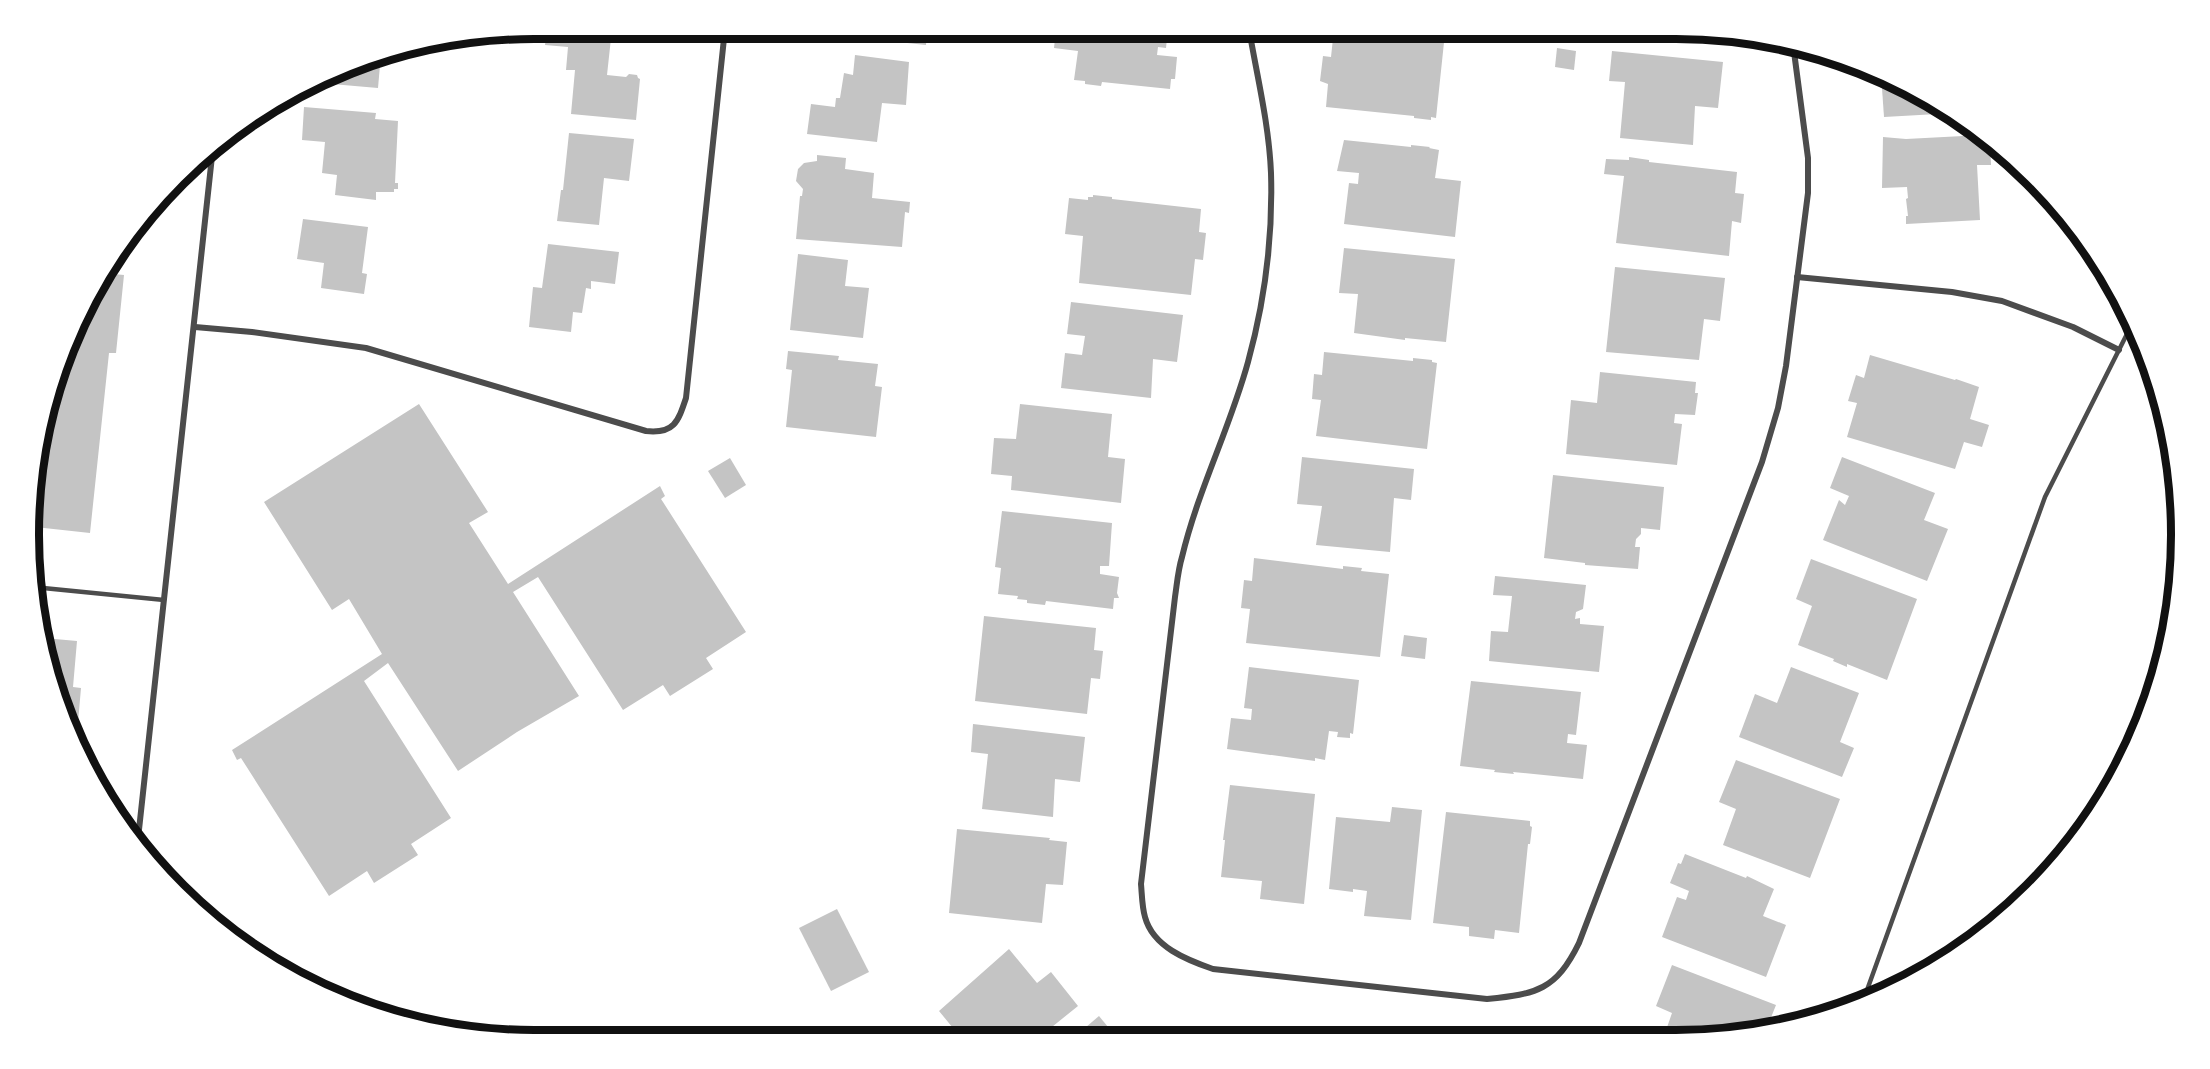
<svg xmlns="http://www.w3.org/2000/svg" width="2210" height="1069" viewBox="0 0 2210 1069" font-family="'Fira Sans Condensed',sans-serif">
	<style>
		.building { fill: #c4c4c4 }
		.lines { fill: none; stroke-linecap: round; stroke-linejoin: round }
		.service { stroke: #4c4c4c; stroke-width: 4.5 }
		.minor { stroke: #4c4c4c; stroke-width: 6 }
		.rim { fill: none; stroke: #111; stroke-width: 8 }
	</style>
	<rect width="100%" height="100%" fill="#fff"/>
	<!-- building -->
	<g class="building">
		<polygon points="547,29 612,29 607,75 626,77 629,74 637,75 638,78 640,79 636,120 571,114 575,70 566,70 568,47 545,45"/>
		<polygon points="823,29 927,29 926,45 822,34"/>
		<polygon points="1056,29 1168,29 1166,48 1158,47 1157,55 1177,57 1175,79 1171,79 1170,89 1102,82 1101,86 1085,84 1085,81 1074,80 1078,51 1054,48"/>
		<polygon points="1334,29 1400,29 1445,33 1436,118 1431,117 1431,120 1414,118 1414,116 1326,107 1328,84 1320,81 1323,56 1331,57"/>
		<polygon points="1628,29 1676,29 1701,31 1701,38 1628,30"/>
		<polygon points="1557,48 1576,51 1574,70 1555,67"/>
		<polygon points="1612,51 1723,62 1718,108 1695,106 1693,145 1620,138 1625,82 1609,81"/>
		<polygon points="381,54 378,88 320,83 372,55"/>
		<polygon points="855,55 909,62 906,105 882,103 877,142 807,134 811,104 835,107 836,98 840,98 844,73 853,75"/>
		<polygon points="1881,74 1955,113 1884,117"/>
		<polygon points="304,107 376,113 375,119 398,121 395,183 398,183 398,189 394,189 394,192 376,192 376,200 335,195 337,175 322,173 325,142 302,140"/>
		<polygon points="569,133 634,139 629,181 604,178 599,225 557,221 561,190 563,190"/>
		<polygon points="1982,135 1990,141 1991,165 1977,165 1980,220 1906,224 1906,216 1908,216 1906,199 1908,198 1907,187 1882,188 1883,137 1906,139"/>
		<polygon points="1344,140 1411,147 1411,145 1430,147 1429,148 1439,150 1435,178 1461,181 1455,237 1344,224 1349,183 1358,184 1359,173 1337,171"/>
		<polygon points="817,155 846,158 845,169 874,173 872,198 910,202 909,213 905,212 902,247 796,239 800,196 802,196 803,189 796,181 798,169 804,163 817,161"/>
		<polygon points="1629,157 1649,160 1649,162 1737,172 1735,193 1744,194 1741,223 1732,221 1729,256 1616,243 1624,176 1604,174 1606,159 1629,160"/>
		<polygon points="1093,195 1112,197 1112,199 1201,209 1199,232 1206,233 1203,260 1195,259 1191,295 1079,283 1083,236 1065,234 1069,198 1088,200 1088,197 1093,197"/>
		<polygon points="303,219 368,227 362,273 367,274 364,294 321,288 324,263 297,259"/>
		<polygon points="548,244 619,252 615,284 591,281 591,289 586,288 582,313 573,312 571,332 529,327 533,287 542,288"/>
		<polygon points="1344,248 1455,259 1446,342 1405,338 1405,340 1354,333 1358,294 1339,293"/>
		<polygon points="798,254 848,260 845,286 869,288 863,338 790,330"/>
		<polygon points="1615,267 1725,278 1720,321 1704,319 1699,360 1606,352"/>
		<polygon points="103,273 124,275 116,353 109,353 90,533 35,527 38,435 67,341"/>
		<polygon points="1071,302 1183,315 1177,362 1153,359 1151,398 1061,388 1065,353 1082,355 1085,336 1067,334"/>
		<polygon points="788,351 839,356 838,360 878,364 875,386 882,387 876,437 786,427 792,370 786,369"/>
		<polygon points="1324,352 1413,361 1413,358 1432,360 1432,362 1437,363 1427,449 1316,436 1321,400 1312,399 1314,374 1322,375"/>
		<polygon points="1870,355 1955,380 1956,379 1979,387 1970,419 1989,425 1982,447 1964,442 1955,469 1847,437 1857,403 1848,401 1856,375 1864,378"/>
		<polygon points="1600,372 1696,382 1695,393 1698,393 1695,415 1675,414 1674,423 1682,424 1677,465 1566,454 1571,400 1597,403"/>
		<polygon points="419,404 488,512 469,523 508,584 660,486 665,496 661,499 663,502 746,632 706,658 713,669 670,696 663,685 623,710 538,577 513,592 579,696 517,732 458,771 388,663 364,681 451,818 411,844 418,855 374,883 367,871 329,896 241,758 237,760 232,750 382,654 349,599 332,610 264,502"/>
		<polygon points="1020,404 1112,414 1108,457 1125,459 1121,503 1011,490 1012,476 991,474 994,438 1016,439"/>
		<polygon points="1302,457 1414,469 1411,500 1394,498 1390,552 1316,545 1322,506 1297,504"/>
		<polygon points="1842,457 1935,493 1924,520 1948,529 1927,581 1823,540 1839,500 1845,505 1849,496 1830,488"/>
		<polygon points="730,458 746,485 725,498 708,471"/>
		<polygon points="1553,475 1664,487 1660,530 1641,528 1641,534 1636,539 1635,547 1640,547 1638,569 1585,565 1585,563 1544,558"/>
		<polygon points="1002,511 1112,523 1109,566 1100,566 1100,574 1119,577 1117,593 1119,598 1114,598 1113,609 1046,601 1045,605 1027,603 1027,600 1017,599 1018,596 998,594 1001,568 995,567"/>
		<polygon points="1254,558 1343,569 1343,566 1362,568 1361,571 1389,574 1380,657 1246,643 1250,609 1241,608 1244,580 1252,581"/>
		<polygon points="1811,559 1917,599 1887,680 1847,664 1847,667 1833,661 1834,659 1798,645 1812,606 1796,599"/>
		<polygon points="1495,576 1586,585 1583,609 1576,612 1575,619 1580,618 1580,624 1604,626 1599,672 1489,661 1491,631 1508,632 1512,596 1493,595"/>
		<polygon points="984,616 1096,628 1094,650 1103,651 1100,679 1091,678 1087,714 975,701"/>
		<polygon points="1404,635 1427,638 1425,659 1401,656"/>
		<polygon points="44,638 77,641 73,687 81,688 77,734 73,733"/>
		<polygon points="1249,667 1359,680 1353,734 1350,733 1350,738 1337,737 1338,732 1329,731 1325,760 1315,758 1315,761 1227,749 1231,718 1251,720 1252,709 1244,708"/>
		<polygon points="1791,667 1859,693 1840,742 1854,748 1842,777 1739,737 1755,694 1777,703"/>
		<polygon points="1471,681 1581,692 1576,735 1568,734 1567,743 1587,745 1583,779 1513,772 1514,774 1494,772 1495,770 1460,766"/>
		<polygon points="973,724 1085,737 1080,782 1055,779 1053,817 982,809 988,754 971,752"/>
		<polygon points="1736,760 1840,799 1810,878 1723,845 1736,809 1719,802"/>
		<polygon points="1230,785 1315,794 1304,904 1260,899 1262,881 1221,877 1225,840 1223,840"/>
		<polygon points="1392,807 1422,810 1411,920 1364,916 1367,891 1353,889 1353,892 1329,889 1336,817 1390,822"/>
		<polygon points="1446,812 1530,821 1530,826 1532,827 1530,844 1528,844 1519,933 1495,930 1494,939 1469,936 1469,927 1433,923"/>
		<polygon points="957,829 1050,838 1049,840 1067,842 1063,885 1046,884 1042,923 949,913"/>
		<polygon points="1685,854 1746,878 1747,876 1774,889 1763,916 1786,925 1766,977 1662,937 1677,897 1686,900 1689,891 1670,883 1678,863 1681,864"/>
		<polygon points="837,909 869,972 831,991 799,928"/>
		<polygon points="1009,949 1037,983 1051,972 1078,1006 1037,1039 962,1039 939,1011"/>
		<polygon points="1672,965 1776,1005 1766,1030 1742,1036 1664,1036 1672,1013 1656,1006"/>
		<polygon points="1099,1016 1117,1038 1072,1039"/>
	</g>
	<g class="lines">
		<!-- service -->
		<g class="service">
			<polyline points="33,587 164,600"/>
			<polyline points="1862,1004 2045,497 2133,322"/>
		</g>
		<!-- minor -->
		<g class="minor">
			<path d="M1249 29C1257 76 1269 124 1271 173 1273 237 1265 300 1248 362 1230 428 1198 490 1182 557 1178 570 1177 584 1175 597L1141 884C1142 895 1142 907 1145 917 1153 947 1187 960 1213 969L1487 999C1537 994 1556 990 1579 943L1762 462 1778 408 1786 366 1808 193V158L1793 44"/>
			<polyline points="1797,277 1952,292 2002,301 2073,327 2119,350"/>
			<path d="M195 327 252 332 366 348 646 431C674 434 678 422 686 398L725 29"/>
			<polyline points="138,839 213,147"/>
		</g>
	</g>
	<!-- crop -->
	<path d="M0 0H2210V1069H0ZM534 39H1676A495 495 0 0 1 2171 534V535A495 495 0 0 1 1676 1030H534A495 495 0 0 1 39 535V534A495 495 0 0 1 534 39Z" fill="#fff" fill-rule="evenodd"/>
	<path class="rim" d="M534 39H1676A495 495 0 0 1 2171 534V535A495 495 0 0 1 1676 1030H534A495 495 0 0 1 39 535V534A495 495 0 0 1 534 39Z"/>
</svg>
